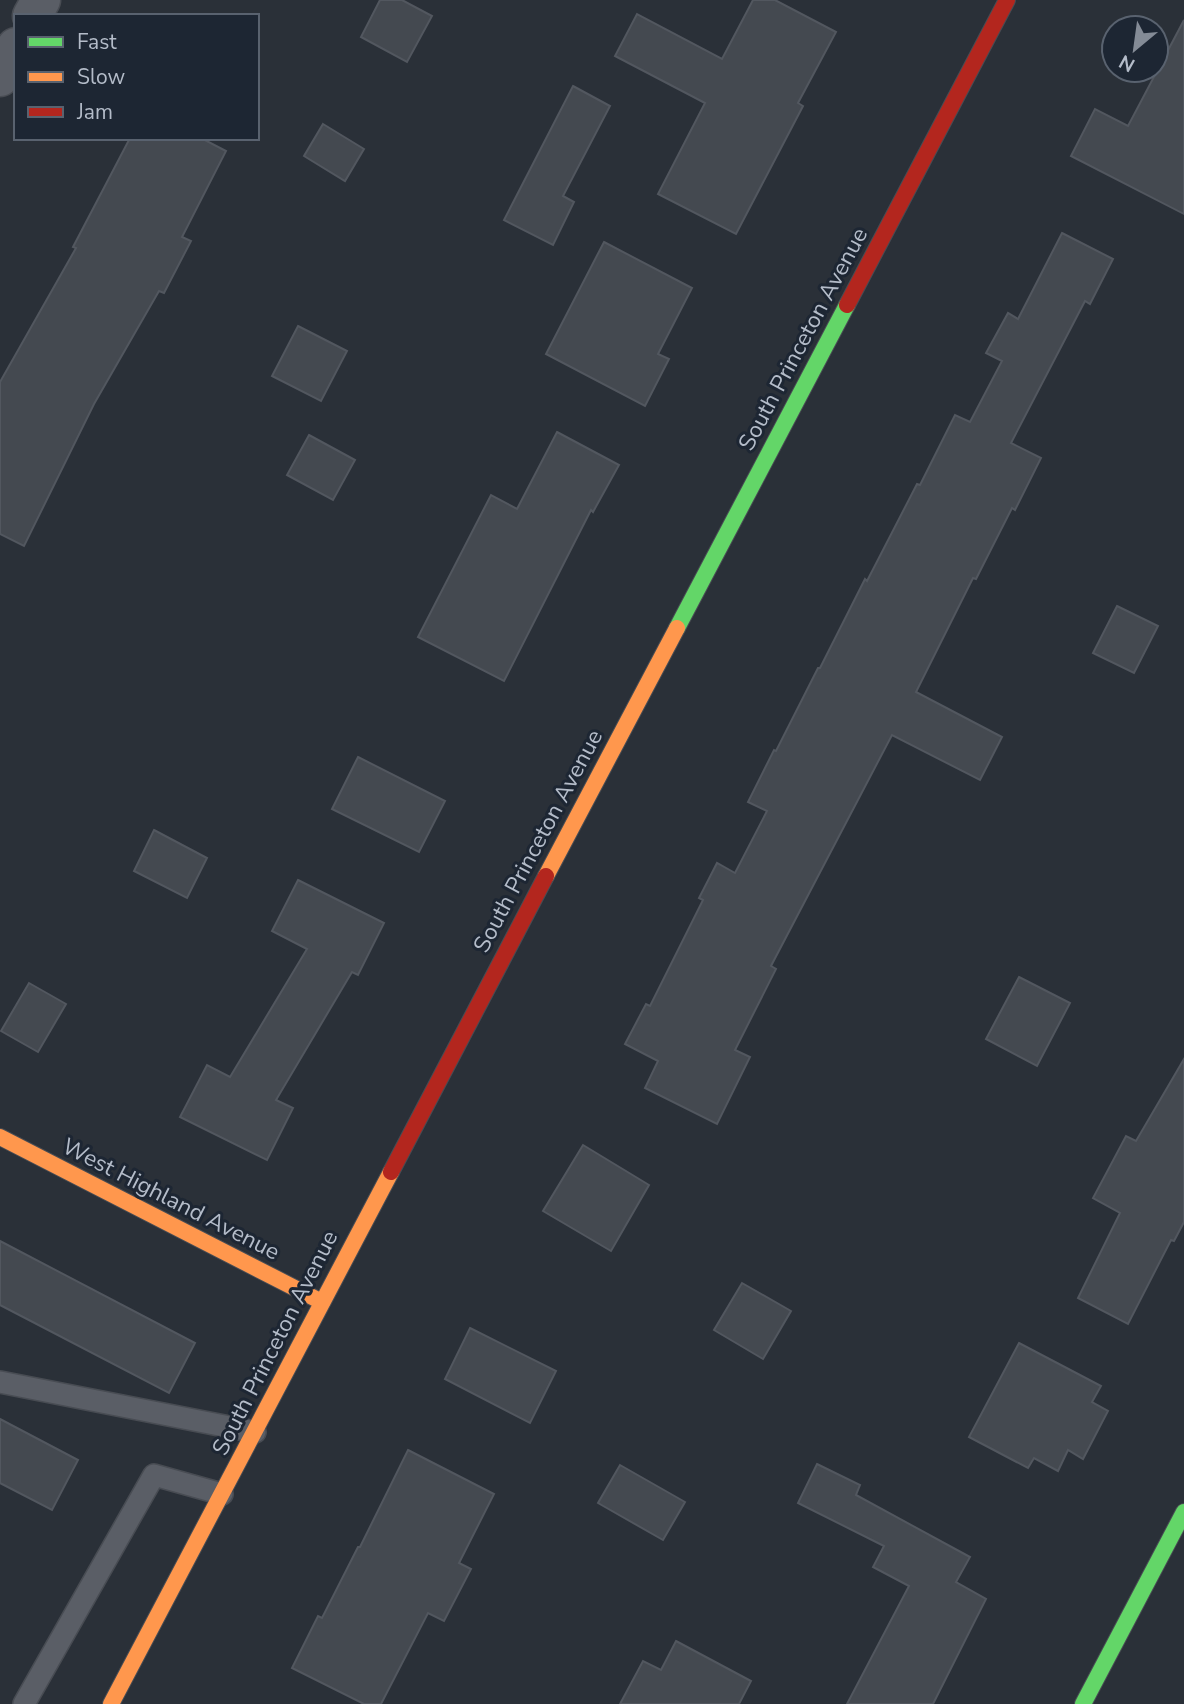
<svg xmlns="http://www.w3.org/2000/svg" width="1184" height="1704" viewBox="0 0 1184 1704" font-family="'Nunito Sans',sans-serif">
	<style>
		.building { fill: #444950; stroke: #52575f; stroke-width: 2 }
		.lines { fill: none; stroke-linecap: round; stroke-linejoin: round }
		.lane-casing { stroke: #484c53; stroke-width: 24 }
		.street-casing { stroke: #484c53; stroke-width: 41 }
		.fast-casing { stroke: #484c53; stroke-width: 18 }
		.slow-casing { stroke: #484c53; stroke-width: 18 }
		.jam-casing { stroke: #484c53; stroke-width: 18 }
		.lane { stroke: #5a5e66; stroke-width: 21 }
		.street { stroke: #5a5e66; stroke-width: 38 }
		.fast { stroke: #63d668; stroke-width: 16 }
		.slow { stroke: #ff974d; stroke-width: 16 }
		.jam { stroke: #b3261e; stroke-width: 16 }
		.labels { text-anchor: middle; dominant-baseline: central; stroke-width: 6; stroke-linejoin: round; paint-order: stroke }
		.street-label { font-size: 23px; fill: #b4bcc9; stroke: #1d2633 }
	</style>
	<rect width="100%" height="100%" fill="#2a3038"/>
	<!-- building -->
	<g class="building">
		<polygon points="380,0 402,0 432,16 407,62 361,37"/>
		<polygon points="753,0 775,0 836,32 798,103 803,106 736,234 658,194 705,103 615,56 637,14 722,59"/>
		<polygon points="1184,20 1184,214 1071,156 1095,109 1128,126"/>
		<polygon points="573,86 610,106 563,196 574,202 553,245 504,220"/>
		<polygon points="323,124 364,149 345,181 304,156"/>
		<polygon points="130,138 201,138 226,151 182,237 191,241 164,293 159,291 94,404 24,546 0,534 0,382 76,248 73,247"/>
		<polygon points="1062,233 1113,259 1090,304 1085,301 1011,443 1041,458 1015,510 1012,508 976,579 973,578 916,692 1002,737 980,780 892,735 771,966 776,969 735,1050 750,1057 717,1124 645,1088 658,1061 625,1044 646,1004 650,1006 703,900 699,898 717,863 735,873 767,811 748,802 774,750 776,751 818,668 820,668 865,579 867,581 917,484 920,485 955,415 970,422 1002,361 986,353 1008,313 1018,319"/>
		<polygon points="604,242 692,288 658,354 669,359 645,406 546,354"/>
		<polygon points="298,326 347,351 321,401 272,376"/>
		<polygon points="557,432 619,465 593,512 591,510 504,681 418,637 491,495 517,509"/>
		<polygon points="309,435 355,460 333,500 287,475"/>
		<polygon points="1117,606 1158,626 1134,673 1093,653"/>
		<polygon points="358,757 445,801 419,852 332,809"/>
		<polygon points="154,830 207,858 187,898 134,871"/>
		<polygon points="298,880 384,923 358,975 352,972 276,1100 293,1108 267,1160 180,1117 207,1065 230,1077 307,949 272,931"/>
		<polygon points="1019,977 1070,1003 1037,1066 986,1039"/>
		<polygon points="29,983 66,1004 38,1052 1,1031"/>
		<polygon points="1184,1059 1184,1222 1174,1241 1171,1240 1128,1324 1078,1298 1120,1213 1093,1198 1126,1136 1136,1141"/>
		<polygon points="583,1145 649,1185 611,1251 543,1211"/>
		<polygon points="0,1241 195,1343 169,1393 0,1305"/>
		<polygon points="742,1283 791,1311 763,1359 714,1330"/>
		<polygon points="470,1328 556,1371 530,1423 445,1379"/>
		<polygon points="1019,1343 1101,1386 1092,1402 1108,1411 1083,1459 1068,1450 1058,1471 1034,1458 1028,1468 969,1437"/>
		<polygon points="0,1419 78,1460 52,1510 0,1483"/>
		<polygon points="408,1450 494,1494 459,1563 471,1569 444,1621 428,1613 381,1704 364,1704 292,1668 318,1616 322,1618 358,1547 360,1547"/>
		<polygon points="817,1464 860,1485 856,1495 970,1557 956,1582 986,1599 933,1704 847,1704 909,1586 873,1567 884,1546 798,1503"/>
		<polygon points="620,1465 685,1502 663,1540 598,1503"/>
		<polygon points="676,1641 751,1681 739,1704 620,1704 643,1661 661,1670"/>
	</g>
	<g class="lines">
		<defs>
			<g id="lane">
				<polyline points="0,1382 255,1432"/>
				<polyline points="24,1704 154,1475 222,1494"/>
			</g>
			<g id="street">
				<polyline points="32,16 41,0"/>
				<polyline points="0,77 16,47"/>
			</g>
			<g id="fast">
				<polyline points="677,628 847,305"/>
				<polyline points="1083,1704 1184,1512"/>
			</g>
			<g id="slow">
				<polyline points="546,876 677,628"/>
				<polyline points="0,1137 322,1302"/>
				<polyline points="111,1704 391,1172"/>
			</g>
			<g id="jam">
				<polyline points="847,305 1007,0"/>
				<polyline points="391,1172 546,876"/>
			</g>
		</defs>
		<!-- lane casing -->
		<use href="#lane" class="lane-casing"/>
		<!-- street casing -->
		<use href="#street" class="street-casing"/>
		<!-- fast casing -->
		<use href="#fast" class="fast-casing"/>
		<!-- slow casing -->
		<use href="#slow" class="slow-casing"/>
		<!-- jam casing -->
		<use href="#jam" class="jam-casing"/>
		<!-- lane -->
		<use href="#lane" class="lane"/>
		<!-- street -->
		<use href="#street" class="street"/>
		<!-- fast -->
		<use href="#fast" class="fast"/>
		<!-- slow -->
		<use href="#slow" class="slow"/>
		<!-- jam -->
		<use href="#jam" class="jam"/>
	</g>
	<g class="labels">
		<!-- street labels -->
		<g class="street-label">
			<text transform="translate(803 339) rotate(-62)">South Princeton Avenue</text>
			<text transform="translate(538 841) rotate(-62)">South Princeton Avenue</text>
			<text transform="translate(171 1199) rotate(27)">West Highland Avenue</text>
			<text transform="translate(275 1343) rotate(-63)">South Princeton Avenue</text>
		</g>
	</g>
	<!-- legend -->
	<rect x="14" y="14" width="245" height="126" fill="#1d2633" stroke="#59626f" stroke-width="2"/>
	<rect x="28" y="37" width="35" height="10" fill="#63d668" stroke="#59626f" stroke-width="2"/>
	<text x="77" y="49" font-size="21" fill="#b4bcc9">Fast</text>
	<rect x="28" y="72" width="35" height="10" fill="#ff974d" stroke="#59626f" stroke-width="2"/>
	<text x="77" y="84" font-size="21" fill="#b4bcc9">Slow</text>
	<rect x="28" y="107" width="35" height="10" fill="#b3261e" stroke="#59626f" stroke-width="2"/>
	<text x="77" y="119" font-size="21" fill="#b4bcc9">Jam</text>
	<!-- north arrow -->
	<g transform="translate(1135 49) rotate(209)"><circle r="33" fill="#1d2633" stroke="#59626f" stroke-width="2"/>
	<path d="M0-5L12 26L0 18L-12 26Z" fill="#848b96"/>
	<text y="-10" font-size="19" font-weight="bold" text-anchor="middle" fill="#b4bcc9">N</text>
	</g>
</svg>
